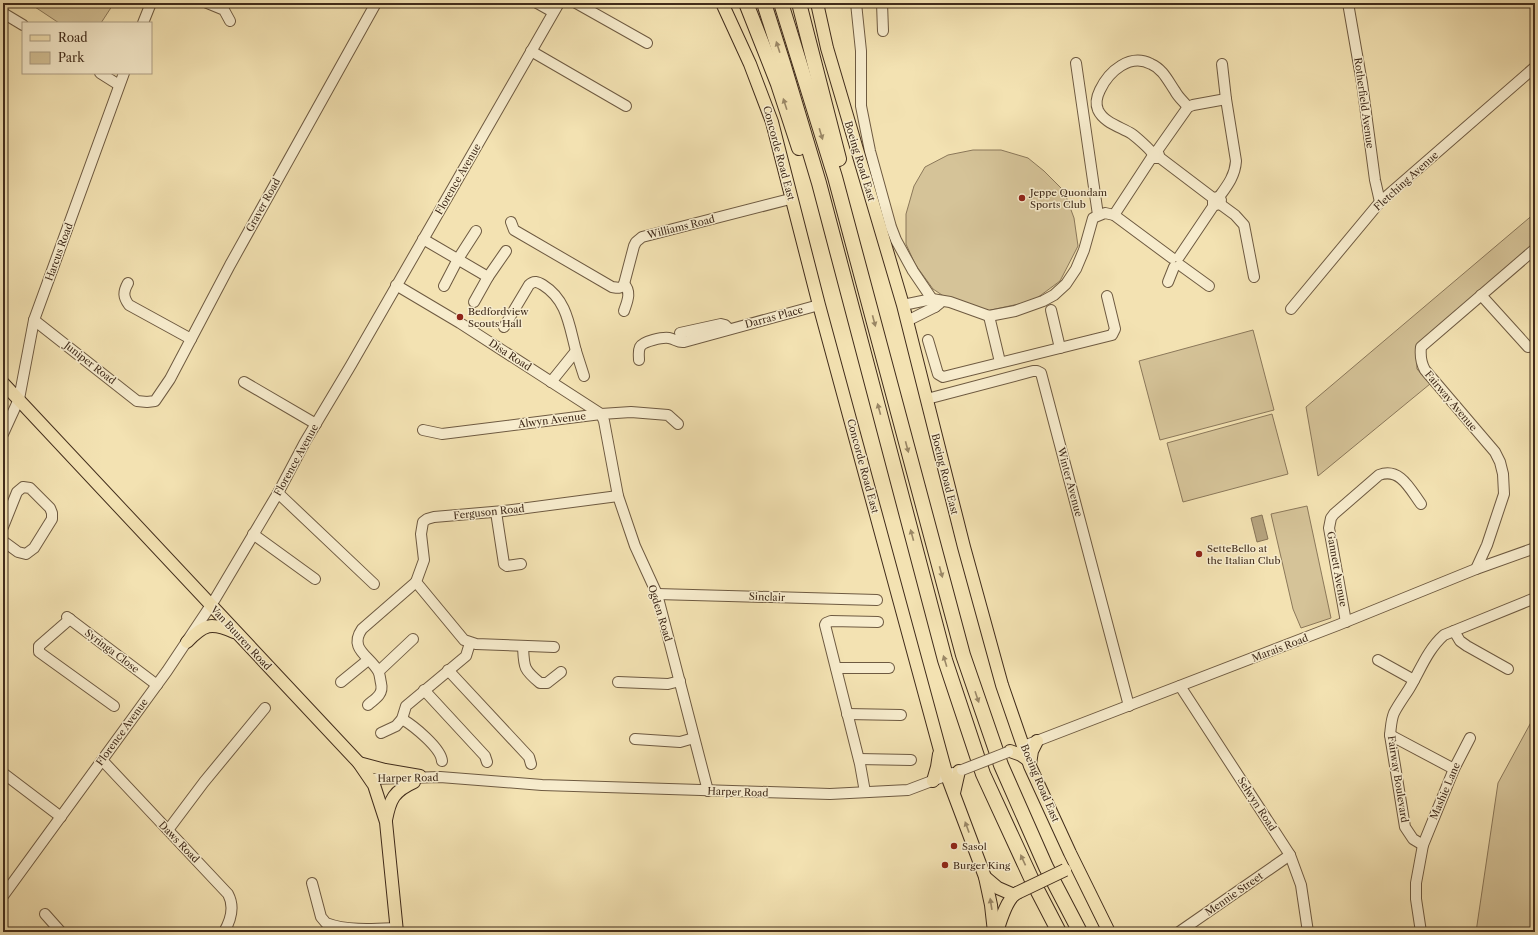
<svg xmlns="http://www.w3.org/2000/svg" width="1538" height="935" viewBox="0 0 1538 935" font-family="'Libre Caslon Text',serif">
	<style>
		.green { fill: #d5c398; stroke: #8b785a }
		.water { fill: #b6a47f; stroke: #877457 }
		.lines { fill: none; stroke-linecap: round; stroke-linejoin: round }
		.minor-casing { stroke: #6e5a41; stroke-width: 12 }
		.major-casing { stroke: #412c1b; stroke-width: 14 }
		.highway-casing { stroke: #412c1b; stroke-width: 16 }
		.minor { stroke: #f7eccd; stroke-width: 10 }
		.major { stroke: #f3e2b2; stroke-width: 12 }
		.highway { stroke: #f3e2b2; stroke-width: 14 }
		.minor-bridge-casing { stroke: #6e5a41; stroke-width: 12; stroke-linecap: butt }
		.major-bridge-casing { stroke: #412c1b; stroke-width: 14; stroke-linecap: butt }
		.minor-bridge { stroke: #f7eccd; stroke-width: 10 }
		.major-bridge { stroke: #f3e2b2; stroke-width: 12 }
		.oneway { fill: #9a8766 }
		.poi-dot { fill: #8f2418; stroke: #f7eccd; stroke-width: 1.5 }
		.labels { text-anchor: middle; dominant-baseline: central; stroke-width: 3; stroke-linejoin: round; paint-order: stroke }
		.street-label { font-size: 10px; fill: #412c1b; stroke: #f7eccd }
		.poi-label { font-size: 10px; fill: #412c1b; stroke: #f7eccd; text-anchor: start }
	</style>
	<rect width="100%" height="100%" fill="#f3e2b2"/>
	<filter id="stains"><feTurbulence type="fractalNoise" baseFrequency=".005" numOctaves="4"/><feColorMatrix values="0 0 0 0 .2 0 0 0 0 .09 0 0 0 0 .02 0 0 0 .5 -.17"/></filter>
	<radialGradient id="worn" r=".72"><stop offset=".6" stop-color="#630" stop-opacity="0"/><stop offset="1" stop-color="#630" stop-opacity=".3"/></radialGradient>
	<!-- green -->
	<g class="green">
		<polygon points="29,3 114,3 101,23 59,23"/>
		<polygon points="973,150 1001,150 1028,158 1044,171 1064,191 1074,218 1078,246 1060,281 1033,301 986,311 951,301 933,289 915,264 906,244 906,214 914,186 925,167 948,155"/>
		<polygon points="1535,213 1535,244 1416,346 1417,369 1430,384 1318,476 1306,407"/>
		<polygon points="1253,330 1274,410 1160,440 1139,361"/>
		<polygon points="1272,414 1288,474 1183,502 1167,443"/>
		<polygon points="1307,506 1331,618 1301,628 1293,609 1271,514"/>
		<polygon points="1535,715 1535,932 1476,932 1498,783"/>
	</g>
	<!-- water -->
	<polygon class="water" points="1262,515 1268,539 1257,542 1251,518"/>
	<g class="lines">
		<defs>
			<g id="minor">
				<polyline points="207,3 224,10 230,21"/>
				<polyline points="537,3 553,12"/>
				<polyline points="576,3 647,43"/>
				<polyline points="856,3 861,51 861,106 870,151 891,227 896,240 913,271 932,299 935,307"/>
				<polyline points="882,3 883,31"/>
				<polyline points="1348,3 1362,83 1375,180 1380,202"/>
				<polyline points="3,13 23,25"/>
				<polyline points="143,23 151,3"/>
				<polyline points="531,51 626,106"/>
				<polyline points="1076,63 1098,215"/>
				<polyline points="100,73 119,85"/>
				<polyline points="1157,151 1188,107 1193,105 1226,99"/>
				<path d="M1152 153 1157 151 1159 155 1158 158H1154C1152 157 1153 155 1152 153 1150 149 1136 137 1132 134 1121 127 1104 123 1098 110 1095 103 1097 96 1100 90 1109 71 1130 53 1151 64 1163 69 1168 81 1175 91 1178 97 1184 102 1188 107"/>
				<polyline points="1159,157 1213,198 1219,197 1221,200 1220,204 1216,205 1213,204 1213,198"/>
				<path d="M1219 197C1227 186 1235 176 1236 161L1226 99 1222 64"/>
				<polyline points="1220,204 1235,215 1244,225 1254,277"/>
				<polyline points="1114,215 1152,157"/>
				<path d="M511 222 514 230 612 287C618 288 621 289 624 284L634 246 636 242 642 237 790 199"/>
				<polyline points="423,239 488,277 506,251"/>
				<polyline points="1179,257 1214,205"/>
				<polyline points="1180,265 1209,286"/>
				<polyline points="1168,282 1174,267"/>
				<path d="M128 283C123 292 123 297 129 305L191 339"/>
				<polyline points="396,285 460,323 601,414"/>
				<polyline points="444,286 458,259 476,231"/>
				<polyline points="1481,295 1528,347"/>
				<polyline points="474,302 488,277"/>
				<polyline points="903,305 932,299 950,302 989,316 1015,311 1043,301 1054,295 1066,284 1076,269 1084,250 1093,218 1105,213 1114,215 1172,258"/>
				<polyline points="1291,309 1380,202 1535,67"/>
				<polyline points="1051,310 1060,348"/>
				<path d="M624 311C627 302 632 292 624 284"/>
				<polyline points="989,316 1000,362"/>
				<polyline points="34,320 137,401 147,402 155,401 170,379 230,265 376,3"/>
				<polyline points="907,321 935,307 940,303"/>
				<path d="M504 327 529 285C534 280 538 282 543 285 567 300 569 325 576 351"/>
				<polyline points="680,333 721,324 725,325 729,329"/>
				<polyline points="928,340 938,374 943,377 947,376 1112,335 1115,329 1107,296"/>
				<path d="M639 360C639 356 638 351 640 347 643 341 663 337 669 338 675 339 678 343 684 342L819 305"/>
				<polyline points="244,382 316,424"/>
				<polyline points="551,382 576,351 584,376"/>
				<polyline points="927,399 1033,371 1037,371 1041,373 1129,706"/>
				<polyline points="601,414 604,421 618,496 635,546 657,594 708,791"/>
				<polyline points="423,430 442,434 601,414 631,412 668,415 678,424"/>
				<polyline points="3,434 19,399 34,320 124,73"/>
				<polyline points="278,493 374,584"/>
				<polyline points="496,512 504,564 507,566 521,564"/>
				<polyline points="3,527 17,492 23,487 30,488 50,508 52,513 52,519 34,548 26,554 18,552 3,541"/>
				<polyline points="253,534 315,579"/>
				<path d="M1476 569 1487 545 1504 494 1503 474 1500 462 1495 452 1425 370C1421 363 1420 356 1421 347L1535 249"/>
				<polyline points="657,594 877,600"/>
				<polyline points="67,617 157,685"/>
				<polyline points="70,619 39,646 39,652 114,706"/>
				<path d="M1346 622 1329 528 1331 518 1334 514 1379 475C1400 467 1410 489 1421 504"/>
				<polyline points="1454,631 1460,641 1467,646 1508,669"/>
				<path d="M523 646C524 667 523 669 540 683H547L561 672"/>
				<polyline points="554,647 476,644 464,640 416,582 424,560 421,534 423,522 427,519 434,517 504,511 618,496"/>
				<polyline points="1378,660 1414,680"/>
				<polyline points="836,668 889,668"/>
				<polyline points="448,670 529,757 531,764"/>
				<polyline points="379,671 413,639"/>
				<polyline points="341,682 368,660"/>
				<polyline points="618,682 668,684 680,681"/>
				<polyline points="1180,686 1290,855 1301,885 1308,932"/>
				<polyline points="424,690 485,756 487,762"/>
				<path d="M368 705C371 702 376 699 379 695 382 691 382 687 381 683 380 679 380 674 378 671 370 656 348 649 362 629L416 582"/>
				<polyline points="847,714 901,715"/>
				<path d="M402 719C414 726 441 748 442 761"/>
				<polyline points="381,733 396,726 402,719 406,706 466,656 470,643"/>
				<polyline points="1390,735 1454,769"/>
				<polyline points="635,739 680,742 694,738"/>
				<polyline points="1029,744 1338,625 1476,569 1535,548"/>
				<polyline points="859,759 911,760"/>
				<path d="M102 760 228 894C235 907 231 920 224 932"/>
				<polyline points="3,773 61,817"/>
				<polyline points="371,779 440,777 542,785 830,794 908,790 953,773"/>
				<polyline points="865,792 860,764 825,625 826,623 831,621 878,622"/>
				<polyline points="168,830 204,782 265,708"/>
				<path d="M1423 845 1413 839 1405 827 1390 735C1391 727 1391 720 1394 713 1398 705 1404 697 1409 689 1420 671 1427 650 1444 635L1535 598"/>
				<path d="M312 883 321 917 326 923C347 931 374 929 396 928"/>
				<polyline points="3,896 167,671 215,599 278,493 305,442 351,365 559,3"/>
				<polyline points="45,914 61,932"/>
				<polyline points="1179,932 1290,855"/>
				<polyline points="1421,932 1416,899 1416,883 1423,845 1454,769 1470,738"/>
			</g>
			<g id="major">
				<polyline points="722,3 750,64 772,122 819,305 947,776 985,877 991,905 994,932"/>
				<polyline points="817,3 827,48 903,305 964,547 1002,685 1030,766 1070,853 1109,932"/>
				<polyline points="3,383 359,763 374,785 386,822 397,932"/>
				<path d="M187 642C204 624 211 622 234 632"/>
				<polyline points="1010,751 1021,755 1028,760"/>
				<polyline points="359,763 385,770 420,776"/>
				<polyline points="1030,764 1032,751 1037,741"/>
				<polyline points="933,781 937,767 939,754"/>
				<polyline points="954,793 959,771"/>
				<path d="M386 820C390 799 394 791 414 782"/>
				<polyline points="985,877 998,888 1014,895"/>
				<path d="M997 932C1000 922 1007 898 1017 893"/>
			</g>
			<g id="highway">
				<polyline points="746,3 778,84 799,148"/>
				<polyline points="764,3 784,66 819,183 945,660 983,774 1031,878 1059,932"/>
				<polyline points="781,3 835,177 963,655 1001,765 1046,867 1080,932"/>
				<polyline points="799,3 839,159"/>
			</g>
		</defs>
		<!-- minor casing -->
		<use href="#minor" class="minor-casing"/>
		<!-- major casing -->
		<use href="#major" class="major-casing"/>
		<!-- highway casing -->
		<use href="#highway" class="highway-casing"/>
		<!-- minor -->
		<use href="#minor" class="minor"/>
		<!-- major -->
		<use href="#major" class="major"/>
		<!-- highway -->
		<use href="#highway" class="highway"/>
		<defs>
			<polyline id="minor-bridge" points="962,770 1008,752"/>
			<polyline id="major-bridge" points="1017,893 1065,870"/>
		</defs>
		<!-- minor-bridge casing -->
		<use href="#minor-bridge" class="minor-bridge-casing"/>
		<!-- major-bridge casing -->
		<use href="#major-bridge" class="major-bridge-casing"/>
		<!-- minor-bridge -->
		<use href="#minor-bridge" class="minor-bridge"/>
		<!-- major-bridge -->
		<use href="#major-bridge" class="major-bridge"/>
	</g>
	<!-- one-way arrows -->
	<defs><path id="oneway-solid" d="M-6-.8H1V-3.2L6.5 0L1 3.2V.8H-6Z"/></defs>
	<g class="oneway">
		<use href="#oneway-solid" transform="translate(778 47) rotate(-108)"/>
		<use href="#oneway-solid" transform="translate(785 104) rotate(-108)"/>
		<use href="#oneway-solid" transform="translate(821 134) rotate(73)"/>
		<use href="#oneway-solid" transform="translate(874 321) rotate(75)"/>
		<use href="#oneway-solid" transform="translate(879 409) rotate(-105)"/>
		<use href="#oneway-solid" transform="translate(907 447) rotate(75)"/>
		<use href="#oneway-solid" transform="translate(912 535) rotate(-105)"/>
		<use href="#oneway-solid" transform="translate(941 572) rotate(75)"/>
		<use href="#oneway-solid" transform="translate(945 661) rotate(-107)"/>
		<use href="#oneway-solid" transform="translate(977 697) rotate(71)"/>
		<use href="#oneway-solid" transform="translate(967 827) rotate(-110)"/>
		<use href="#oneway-solid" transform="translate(1023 860) rotate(-115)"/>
		<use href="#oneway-solid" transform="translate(991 904) rotate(-99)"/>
	</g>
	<!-- markers -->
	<g class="poi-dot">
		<circle cx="1022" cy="198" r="4"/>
		<circle cx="460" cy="317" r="4"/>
		<circle cx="1199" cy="554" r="4"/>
		<circle cx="954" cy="846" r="4"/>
		<circle cx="945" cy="865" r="4"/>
	</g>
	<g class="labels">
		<!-- street labels -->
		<g class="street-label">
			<text transform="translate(1364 103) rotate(82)">Rotherfield Avenue</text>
			<text transform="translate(779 153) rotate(75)">Concorde Road East</text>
			<text transform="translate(860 161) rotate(73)">Boeing Road East</text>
			<text transform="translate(458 179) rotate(-60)">Florence Avenue</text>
			<text transform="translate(1406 181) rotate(-42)">Fletching Avenue</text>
			<text transform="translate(263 205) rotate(-61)">Graver Road</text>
			<text transform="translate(681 227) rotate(-14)">Williams Road</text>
			<text transform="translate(59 252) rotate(-70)">Harcus Road</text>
			<text transform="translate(774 317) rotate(-15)">Darras Place</text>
			<text transform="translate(510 355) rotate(33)">Disa Road</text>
			<text transform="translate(90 363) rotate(38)">Juniper Road</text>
			<text transform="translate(1451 401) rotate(50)">Fairway Avenue</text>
			<text transform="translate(552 420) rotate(-7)">Alwyn Avenue</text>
			<text transform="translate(296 460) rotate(-61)">Florence Avenue</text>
			<text transform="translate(863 466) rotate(75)">Concorde Road East</text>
			<text transform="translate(945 474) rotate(76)">Boeing Road East</text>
			<text transform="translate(1070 482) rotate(75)">Winter Avenue</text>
			<text transform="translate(489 512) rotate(-6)">Ferguson Road</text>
			<text transform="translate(1337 569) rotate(80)">Gannett Avenue</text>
			<text transform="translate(767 597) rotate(2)">Sinclair</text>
			<text transform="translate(660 613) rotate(73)">Ogden Road</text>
			<text transform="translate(241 638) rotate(47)">Van Buuren Road</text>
			<text transform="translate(1280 648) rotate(-21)">Marais Road</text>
			<text transform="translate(112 651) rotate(37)">Syringa Close</text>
			<text transform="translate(122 732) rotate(-54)">Florence Avenue</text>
			<text transform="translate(408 778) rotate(-1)">Harper Road</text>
			<text transform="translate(1398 779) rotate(81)">Fairway Boulevard</text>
			<text transform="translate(1040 783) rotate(67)">Boeing Road East</text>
			<text transform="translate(1445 791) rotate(-67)">Mashie Lane</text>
			<text transform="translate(738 792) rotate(2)">Harper Road</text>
			<text transform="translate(1257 804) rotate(57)">Selwyn Road</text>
			<text transform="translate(179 842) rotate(46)">Daws Road</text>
			<text transform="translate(1234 894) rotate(-35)">Mennie Street</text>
		</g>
		<!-- poi labels -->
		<g class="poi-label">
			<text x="1030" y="192">Jeppe Quondam<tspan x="1030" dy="12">Sports Club</tspan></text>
			<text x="468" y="311">Bedfordview<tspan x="468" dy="12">Scouts Hall</tspan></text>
			<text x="1207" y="548">SetteBello at<tspan x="1207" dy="12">the Italian Club</tspan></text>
			<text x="962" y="846">Sasol</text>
			<text x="953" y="865">Burger King</text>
		</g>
	</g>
	<!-- margin -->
	<rect width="1538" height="935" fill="none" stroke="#f3e2b2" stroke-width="16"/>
	<rect x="4" y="4" width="1530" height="927" fill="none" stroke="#412c1b" stroke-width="2"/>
	<rect x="8" y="8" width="1522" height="919" fill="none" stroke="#412c1b"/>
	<!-- legend -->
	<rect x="22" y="22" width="130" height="52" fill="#f7eccd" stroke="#ae9f86"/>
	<rect x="30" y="35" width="20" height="6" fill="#f3e2b2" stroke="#ae9f86"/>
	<text x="58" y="42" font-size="12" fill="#412c1b">Road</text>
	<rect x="30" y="52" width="20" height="12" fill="#d5c398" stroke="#ae9f86"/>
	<text x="58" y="62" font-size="12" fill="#412c1b">Park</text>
	<rect width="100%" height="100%" filter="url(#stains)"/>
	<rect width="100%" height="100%" fill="url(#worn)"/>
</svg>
